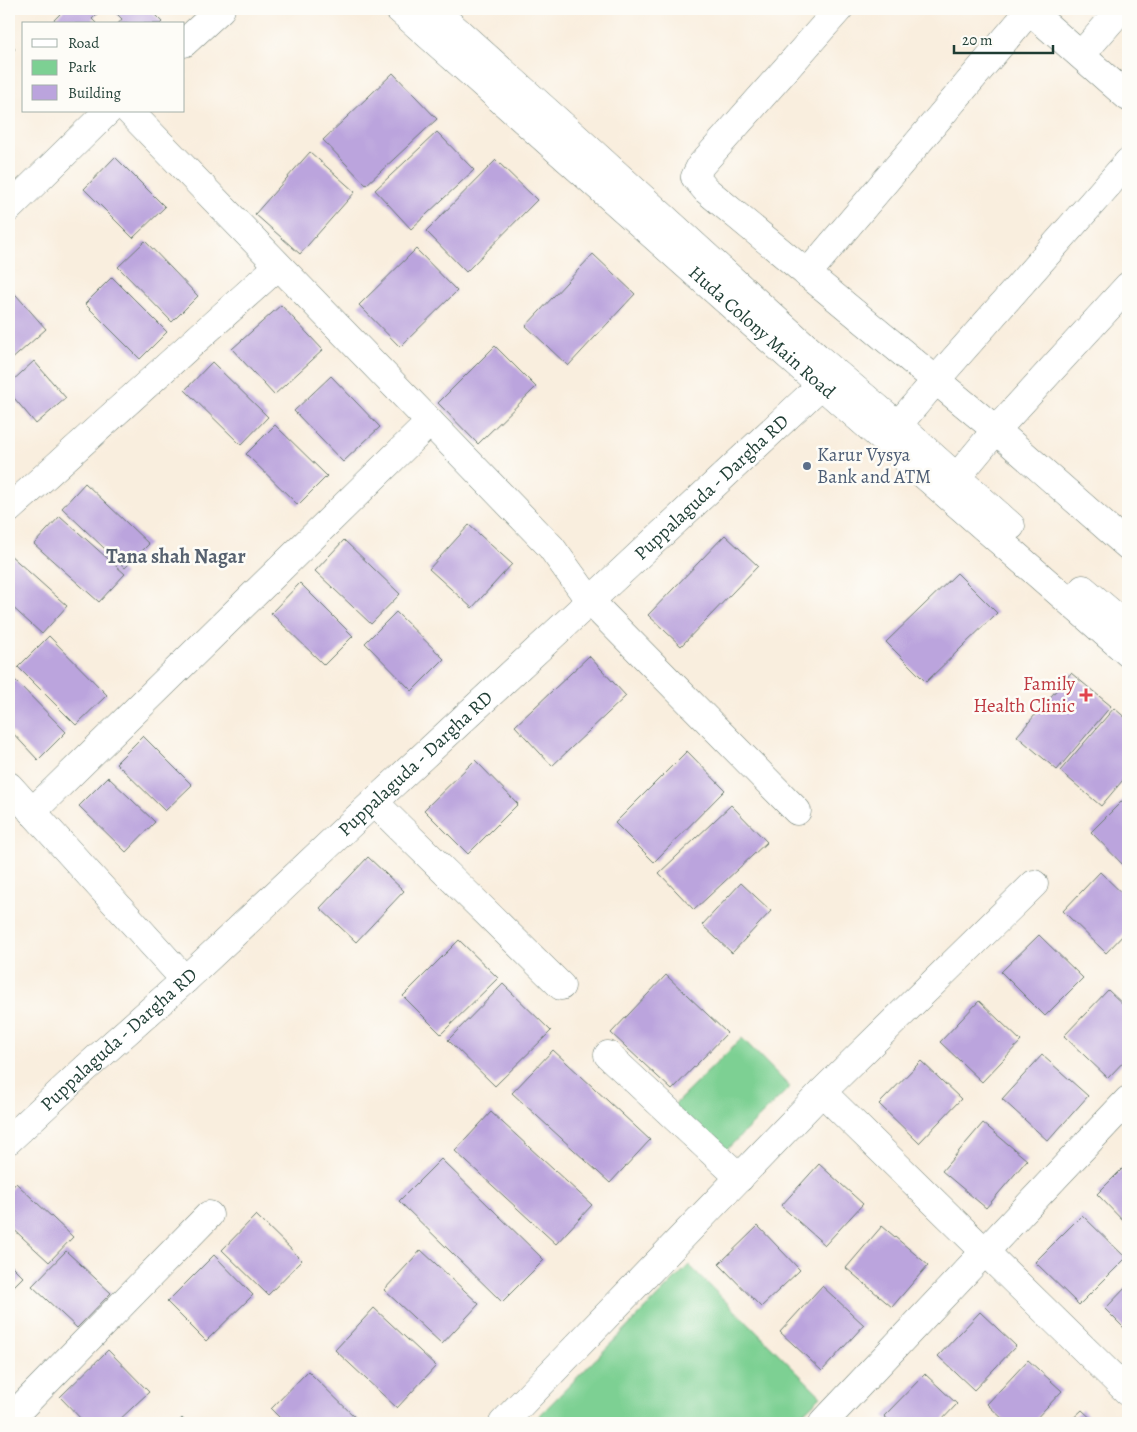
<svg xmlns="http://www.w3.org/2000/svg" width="1137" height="1432" viewBox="0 0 1137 1432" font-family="Alegreya,serif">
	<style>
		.green { fill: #7dd093; stroke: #4e8664 }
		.building { fill: #bba4dd }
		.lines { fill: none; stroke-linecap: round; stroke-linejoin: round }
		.street-casing { stroke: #6b7b70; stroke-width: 29 }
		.street { stroke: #fff; stroke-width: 28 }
		.service-dot { fill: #5c6f8a; stroke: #fdfcf7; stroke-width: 2 }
		.health-dot { fill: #e0444e; stroke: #fdfcf7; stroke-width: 2 }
		.labels { text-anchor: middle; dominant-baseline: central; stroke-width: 5; stroke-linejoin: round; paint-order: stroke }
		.street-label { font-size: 19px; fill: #1f3d34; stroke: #fdfcf7 }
		.service-label { font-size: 19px; fill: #4e5e75; stroke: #fdfcf7; text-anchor: start }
		.health-label { font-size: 19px; fill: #be3a42; stroke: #fdfcf7; text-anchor: end }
		.neighbourhood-label { font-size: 20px; font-weight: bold; fill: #56616f; stroke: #fdfcf7 }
	</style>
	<rect width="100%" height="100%" fill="#fdfcf7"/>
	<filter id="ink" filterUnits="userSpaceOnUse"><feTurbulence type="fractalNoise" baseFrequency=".02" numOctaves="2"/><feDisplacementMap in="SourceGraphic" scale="10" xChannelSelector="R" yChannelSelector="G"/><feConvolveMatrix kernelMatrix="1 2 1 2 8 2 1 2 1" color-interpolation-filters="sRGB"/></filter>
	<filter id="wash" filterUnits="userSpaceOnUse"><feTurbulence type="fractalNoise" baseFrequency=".0096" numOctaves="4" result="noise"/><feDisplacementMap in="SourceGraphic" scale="20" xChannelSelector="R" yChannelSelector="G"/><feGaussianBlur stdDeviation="1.12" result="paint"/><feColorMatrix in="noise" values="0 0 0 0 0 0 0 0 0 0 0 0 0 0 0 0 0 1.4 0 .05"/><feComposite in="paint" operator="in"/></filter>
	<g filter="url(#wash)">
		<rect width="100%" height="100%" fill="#f9eede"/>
		<!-- green -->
		<g class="green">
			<polygon points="742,1038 790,1087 718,1158 670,1109"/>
			<polygon points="689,1265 821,1396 793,1423 532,1423"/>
		</g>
		<g id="blocks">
			<!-- building -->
			<g class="building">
				<polygon points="65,9 102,9 92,19 97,24 50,24"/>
				<polygon points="112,9 149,9 162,22 160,24 118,24 122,19"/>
				<polygon points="9,43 15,49 9,55"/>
				<polygon points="393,73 437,119 366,185 323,140"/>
				<polygon points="437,132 474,170 411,229 375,190"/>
				<polygon points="310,152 355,192 300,254 255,214"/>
				<polygon points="115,157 165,207 133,238 84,189"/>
				<polygon points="496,160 537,200 466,272 426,231"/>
				<polygon points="145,241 198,296 172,322 118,267"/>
				<polygon points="416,249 457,291 400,347 359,305"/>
				<polygon points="593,254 635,294 568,366 526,326"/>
				<polygon points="112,277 167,332 140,359 85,304"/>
				<polygon points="9,287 46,329 9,362"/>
				<polygon points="281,305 323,350 274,395 232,349"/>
				<polygon points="495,346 536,387 478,444 438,403"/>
				<polygon points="34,361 66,398 36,424 9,392 9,384"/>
				<polygon points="212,362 268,417 241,445 185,390"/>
				<polygon points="331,376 380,427 343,462 294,411"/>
				<polygon points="275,425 327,476 298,505 246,454"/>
				<polygon points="85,483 149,544 125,568 62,508"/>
				<polygon points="60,516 125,574 99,602 34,544"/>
				<polygon points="469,525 512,564 472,608 429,569"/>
				<polygon points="725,535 758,566 681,646 648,615"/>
				<polygon points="344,540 400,594 371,624 315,571"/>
				<polygon points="9,554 67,606 42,634 9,604"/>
				<polygon points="957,573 997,613 926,682 886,642"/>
				<polygon points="300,583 353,636 324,665 271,613"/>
				<polygon points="396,612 444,659 412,691 365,643"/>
				<polygon points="49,636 107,695 76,725 18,667"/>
				<polygon points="589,656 626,696 552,766 515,726"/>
				<polygon points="1071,673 1111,706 1057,770 1017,736"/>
				<polygon points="14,679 66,732 38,760 9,729 9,684"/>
				<polygon points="1114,708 1128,720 1128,774 1101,806 1060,771"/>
				<polygon points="143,736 192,785 165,811 116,763"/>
				<polygon points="687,751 725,790 654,862 615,823"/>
				<polygon points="475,760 518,804 468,854 424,810"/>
				<polygon points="108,777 155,822 126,852 79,806"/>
				<polygon points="1128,795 1128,870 1091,832"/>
				<polygon points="731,805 767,842 694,910 659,873"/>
				<polygon points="368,857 404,891 356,942 320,908"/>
				<polygon points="1100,872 1128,899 1128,930 1106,953 1063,911"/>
				<polygon points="741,883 771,911 732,953 702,925"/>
				<polygon points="1039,935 1083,978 1045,1016 1001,972"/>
				<polygon points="459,940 498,978 441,1034 403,996"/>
				<polygon points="666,975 727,1033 672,1090 611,1033"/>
				<polygon points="503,984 551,1031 495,1086 448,1040"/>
				<polygon points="1108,990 1128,1009 1128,1057 1108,1078 1064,1036"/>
				<polygon points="979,1001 1021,1041 982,1082 940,1042"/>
				<polygon points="553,1050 650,1140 610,1183 512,1093"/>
				<polygon points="1042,1055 1088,1096 1048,1141 1002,1099"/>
				<polygon points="921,1061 961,1099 919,1143 879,1104"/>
				<polygon points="491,1112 592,1205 556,1244 455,1151"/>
				<polygon points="983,1123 1027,1160 986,1208 942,1171"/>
				<polygon points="441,1159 544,1260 502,1302 399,1201"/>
				<polygon points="1128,1163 1128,1226 1097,1194"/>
				<polygon points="819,1164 863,1204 825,1245 781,1206"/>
				<polygon points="16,1183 73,1237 49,1262 9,1225 9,1191"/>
				<polygon points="256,1215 302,1260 268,1295 222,1250"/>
				<polygon points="1082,1215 1126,1258 1079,1305 1035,1262"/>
				<polygon points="758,1226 800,1270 761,1307 719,1264"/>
				<polygon points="882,1226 928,1265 892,1307 846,1268"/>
				<polygon points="421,1250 479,1304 442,1344 384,1290"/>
				<polygon points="66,1251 111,1293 77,1328 32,1286"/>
				<polygon points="214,1255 253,1295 206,1341 167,1302"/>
				<polygon points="9,1263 23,1277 9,1291"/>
				<polygon points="1128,1285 1128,1332 1105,1309"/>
				<polygon points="822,1286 864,1325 822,1371 780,1332"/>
				<polygon points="374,1308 436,1366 397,1408 335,1350"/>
				<polygon points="980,1312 1016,1346 974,1390 938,1356"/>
				<polygon points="108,1350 149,1392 116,1423 85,1423 60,1397"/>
				<polygon points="1028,1360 1062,1391 1032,1423 1007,1423 987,1404"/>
				<polygon points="308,1371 361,1423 285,1423 271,1409"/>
				<polygon points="925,1374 957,1404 939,1423 892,1423 884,1416"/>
				<polygon points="1082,1410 1096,1423 1068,1423"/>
				<polygon points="182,1418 187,1423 177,1423"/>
			</g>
		</g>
	</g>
	<g filter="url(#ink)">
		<use href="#blocks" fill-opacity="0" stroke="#6b7b70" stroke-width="1"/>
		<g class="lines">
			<defs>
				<g id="street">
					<path id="s1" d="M399 9 821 385 1128 653"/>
					<polyline points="433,9 579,140 817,357 898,425 1011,526"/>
					<polyline points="839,9 701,165 695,177 706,190 996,430 1128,546"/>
					<polyline points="1028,9 1128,97"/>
					<polyline points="184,43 221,9"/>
					<polyline points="1081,55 1121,9"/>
					<polyline points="129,111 551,547 590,601 797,811"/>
					<polyline points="9,208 108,111"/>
					<polyline points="807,274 1030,10"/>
					<polyline points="898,425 936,380 1128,162"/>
					<polyline points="957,477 996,430 1128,286"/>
					<polyline points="9,509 278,266"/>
					<polyline points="1083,589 1128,627"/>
					<polyline points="9,786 185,980"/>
					<polyline points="374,802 561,986"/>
					<polyline points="32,812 430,422"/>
					<polyline points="608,1055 740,1178"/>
					<polyline points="822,1092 1128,1392"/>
					<path id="s2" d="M9 1140 86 1068 185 980 374 802 590 601 821 385 833 371"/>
					<polyline points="9,1420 209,1215"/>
					<polyline points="503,1423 822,1092 1034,884"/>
					<polyline points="823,1423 1128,1100"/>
				</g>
			</defs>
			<!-- street casing -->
			<use href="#street" class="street-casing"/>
			<!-- street -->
			<use href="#street" class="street"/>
		</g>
	</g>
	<!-- markers -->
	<circle class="service-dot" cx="807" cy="466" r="5"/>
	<path class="health-dot" d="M1083.5 687.5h5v5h5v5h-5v5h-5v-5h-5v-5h5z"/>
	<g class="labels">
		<!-- street labels -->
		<g class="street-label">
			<text stroke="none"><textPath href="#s1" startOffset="486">Huda Colony Main Road</textPath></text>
			<text stroke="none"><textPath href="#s2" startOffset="959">Puppalaguda - Dargha RD</textPath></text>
			<text stroke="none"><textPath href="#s2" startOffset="554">Puppalaguda - Dargha RD</textPath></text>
			<text stroke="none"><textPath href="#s2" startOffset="149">Puppalaguda - Dargha RD</textPath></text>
		</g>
		<!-- service labels -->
		<g class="service-label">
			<text x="817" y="455">Karur Vysya<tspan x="817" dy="22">Bank and ATM</tspan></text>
		</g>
		<!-- health labels -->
		<g class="health-label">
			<text x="1075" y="684">Family<tspan x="1075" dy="22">Health Clinic</tspan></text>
		</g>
		<!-- neighbourhood labels -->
		<g class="neighbourhood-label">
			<text x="176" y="556">Tana shah Nagar</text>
		</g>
	</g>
	<!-- margin -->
	<rect width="1137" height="1432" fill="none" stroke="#fdfcf7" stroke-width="30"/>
	<!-- legend -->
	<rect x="22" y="22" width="162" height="90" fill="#fdfcf7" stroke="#a4b0a9"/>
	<rect x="32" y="39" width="25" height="8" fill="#ffffff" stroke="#a4b0a9"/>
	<text x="68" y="48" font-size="15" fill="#1f3d34">Road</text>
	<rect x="32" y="60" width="25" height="15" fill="#7dd093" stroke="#a4b0a9"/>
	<text x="68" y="72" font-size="15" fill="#1f3d34">Park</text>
	<rect x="32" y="85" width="25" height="15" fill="#bba4dd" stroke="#a4b0a9"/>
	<text x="68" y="98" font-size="15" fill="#1f3d34">Building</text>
	<!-- scale -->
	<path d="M954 45v8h99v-8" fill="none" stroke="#1f3d34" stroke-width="2.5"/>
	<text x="962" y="45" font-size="15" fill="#1f3d34" stroke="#fdfcf7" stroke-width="4" paint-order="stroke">20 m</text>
</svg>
